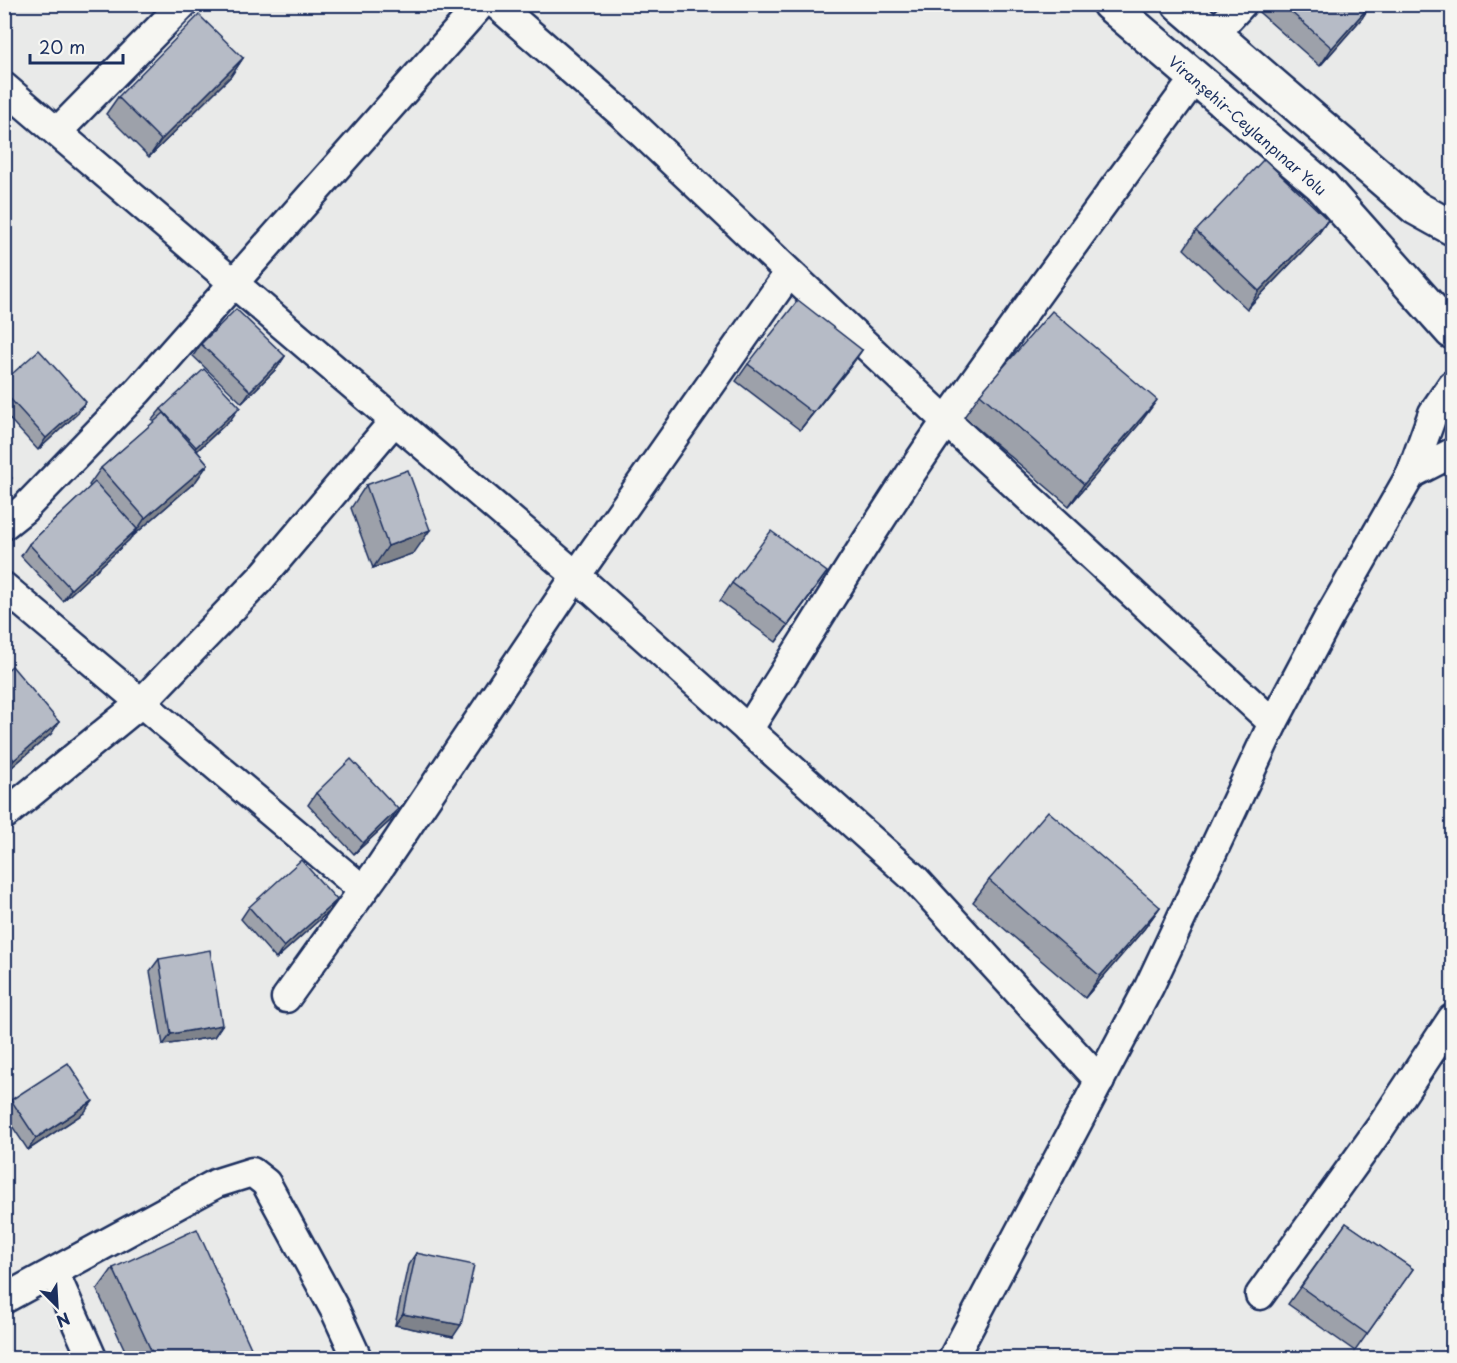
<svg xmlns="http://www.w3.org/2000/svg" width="1457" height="1363" viewBox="0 0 1457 1363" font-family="'Playpen Sans',sans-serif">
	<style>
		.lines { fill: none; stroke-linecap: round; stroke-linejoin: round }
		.street-casing { stroke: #1b2f5e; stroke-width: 33 }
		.primary-casing { stroke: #1b2f5e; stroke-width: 38 }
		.street { stroke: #f6f6f2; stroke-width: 28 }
		.primary { stroke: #f6f6f2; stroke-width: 33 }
		.wall { fill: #9da1aa; stroke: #1b2f5e; stroke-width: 1.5 }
		.shaded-wall { fill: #7f838b; stroke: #1b2f5e; stroke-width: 1.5 }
		.building { fill: #b6bbc6; stroke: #1b2f5e; stroke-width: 1.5 }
		.labels { text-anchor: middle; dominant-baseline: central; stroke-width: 6; stroke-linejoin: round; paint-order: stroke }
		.street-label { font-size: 15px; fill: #1b2f5e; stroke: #f6f6f2 }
	</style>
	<rect width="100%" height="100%" fill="#e9eae9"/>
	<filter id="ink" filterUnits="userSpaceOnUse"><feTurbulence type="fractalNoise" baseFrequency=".0167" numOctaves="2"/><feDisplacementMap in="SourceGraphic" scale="12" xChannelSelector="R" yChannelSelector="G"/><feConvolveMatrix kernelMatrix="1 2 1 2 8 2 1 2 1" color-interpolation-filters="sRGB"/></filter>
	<g filter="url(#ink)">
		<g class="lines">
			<defs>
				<g id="street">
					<polyline points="496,4 621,113 946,421 1273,723"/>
					<polyline points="1214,34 1242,4"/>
					<polyline points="4,87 572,572 915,879 1100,1081"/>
					<polyline points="57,132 183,4"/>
					<polyline points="1452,385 1433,413 1411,474 1452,453"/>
					<polyline points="4,525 24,509 138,391 481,4"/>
					<polyline points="4,587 363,890"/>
					<path d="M748 730C814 626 877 521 947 420 1028 305 1112 191 1195 78"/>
					<polyline points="4,815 141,703 262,577 394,421"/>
					<polyline points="286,998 380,867 576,576 789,273"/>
					<polyline points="54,1272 92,1358"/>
					<polyline points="1260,1295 1380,1128 1452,1019"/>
					<polyline points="4,1299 217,1183 252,1172 266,1183 335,1310 357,1358"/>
					<polyline points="953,1358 1149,987 1273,723 1328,619 1411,474"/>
				</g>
				<g id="primary">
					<polyline points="1109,4 1321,185 1452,332"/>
					<polyline points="1179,4 1416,208 1452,228"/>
				</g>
			</defs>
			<!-- street casing -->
			<use href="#street" class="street-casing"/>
			<!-- primary casing -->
			<use href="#primary" class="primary-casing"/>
			<!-- street -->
			<use href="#street" class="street"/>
			<!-- primary -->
			<use href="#primary" class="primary"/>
		</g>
		<!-- wall -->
		<g class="wall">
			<polygon points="1253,4 1371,4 1362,18 1320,66 1252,6"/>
			<polygon points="243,58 231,76 149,157 106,114 118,97"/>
			<polygon points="1328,220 1316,237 1247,309 1184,249 1196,231"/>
			<polygon points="201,344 285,356 277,368 242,403 193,356"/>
			<polygon points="862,350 850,367 800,430 736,381 748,364"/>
			<polygon points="4,381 78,413 38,450 4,413"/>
			<polygon points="980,394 1141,422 1069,506 964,417"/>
			<polygon points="161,409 231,419 197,451 208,464 196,481 133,536 133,535 129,540 63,601 21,556 29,544 90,487 89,485 101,468 154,422 152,420"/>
			<polygon points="366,485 414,553 373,568 351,508"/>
			<polygon points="732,583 815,589 776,642 720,601"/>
			<polygon points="4,673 59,722 51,734 6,772 4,770"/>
			<polygon points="316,793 398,809 390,821 354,854 308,805"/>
			<polygon points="989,880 1160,907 1144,929 1085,998 973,902"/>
			<polygon points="249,907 329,911 276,959 241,919"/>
			<polygon points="159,959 222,1025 214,1037 163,1045 150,971"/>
			<polygon points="11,1100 84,1113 28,1150 4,1114 4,1109"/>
			<polygon points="1346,1223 1413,1269 1355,1351 1288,1304"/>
			<polygon points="416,1253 453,1337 395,1325 408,1265"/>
			<polygon points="113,1268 256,1359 129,1359 97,1290"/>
		</g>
		<!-- shaded-wall -->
		<g class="shaded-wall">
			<polygon points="1371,4 1362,18 1320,66 1332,48"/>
			<polygon points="243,58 231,76 149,157 161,140"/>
			<polygon points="1328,220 1316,237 1247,309 1259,291"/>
			<polygon points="862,350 850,367 800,430 813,413"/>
			<polygon points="285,356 277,368 242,403 250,391"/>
			<polygon points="1157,400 1141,422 1069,506 1084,484"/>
			<polygon points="86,402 78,413 38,450 46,438"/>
			<polygon points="240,407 231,419 188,459 196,447"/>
			<polygon points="208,464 196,481 133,536 145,518"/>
			<polygon points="137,529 129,540 63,601 71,589"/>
			<polygon points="430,530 414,553 373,568 388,546"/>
			<polygon points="827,572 815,589 776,642 788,625"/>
			<polygon points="59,722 51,734 6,772 14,760"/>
			<polygon points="398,809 390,821 354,854 363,843"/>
			<polygon points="337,900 329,911 276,959 284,947"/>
			<polygon points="1160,907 1144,929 1085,998 1100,976"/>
			<polygon points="222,1025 214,1037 163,1045 171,1034"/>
			<polygon points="93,1101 84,1113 28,1150 36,1138"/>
			<polygon points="403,1314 461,1325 453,1337 395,1325"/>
		</g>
		<!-- building -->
		<g class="building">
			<polygon points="1282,4 1371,4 1332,48"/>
			<polygon points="199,15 243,58 161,140 118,97"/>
			<polygon points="1264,159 1328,220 1259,291 1196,231"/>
			<polygon points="798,300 862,350 813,413 748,364"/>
			<polygon points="236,309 285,356 250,391 201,344"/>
			<polygon points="1052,311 1157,400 1084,484 980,394"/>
			<polygon points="39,350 86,402 46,438 4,392 4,381"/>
			<polygon points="204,369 240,407 196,447 161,409"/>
			<polygon points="164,413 208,464 145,518 101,468"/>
			<polygon points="408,470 430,530 388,546 366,485"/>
			<polygon points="4,471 12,478 4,486"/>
			<polygon points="95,482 137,529 71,589 29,544"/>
			<polygon points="771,531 827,572 788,625 732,583"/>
			<polygon points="12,666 59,722 14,760 4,748 4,673"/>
			<polygon points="351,759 398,809 363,843 316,793"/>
			<polygon points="1048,811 1160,907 1100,976 989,880"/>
			<polygon points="301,860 337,900 284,947 249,907"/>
			<polygon points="210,950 222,1025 171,1034 159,959"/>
			<polygon points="68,1063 93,1101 36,1138 11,1100"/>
			<polygon points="1346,1223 1413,1269 1367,1334 1301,1287"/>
			<polygon points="197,1229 256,1359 155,1359 113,1268"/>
			<polygon points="416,1253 474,1265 461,1325 403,1314"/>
		</g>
	</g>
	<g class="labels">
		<!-- street labels -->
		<g class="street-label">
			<text transform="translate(1248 125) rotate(41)">Viranşehir-Ceylanpınar Yolu</text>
		</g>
	</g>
	<!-- margin -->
	<rect width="1457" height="1363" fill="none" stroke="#f6f6f2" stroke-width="24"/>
	<rect x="12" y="12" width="1433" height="1339" fill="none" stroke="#1b2f5e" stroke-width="2" filter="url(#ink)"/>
	<!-- north arrow -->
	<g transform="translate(57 1306) rotate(156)" stroke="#f6f6f2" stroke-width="4.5" paint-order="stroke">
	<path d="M0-4.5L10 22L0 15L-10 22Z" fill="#1b2f5e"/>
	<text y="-9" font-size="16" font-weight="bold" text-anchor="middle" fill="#1b2f5e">N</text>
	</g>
	<!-- scale -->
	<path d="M30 54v9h93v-9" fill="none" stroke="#1b2f5e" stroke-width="3"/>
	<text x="39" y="54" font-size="18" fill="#1b2f5e" stroke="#f6f6f2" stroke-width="4.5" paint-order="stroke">20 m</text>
</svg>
